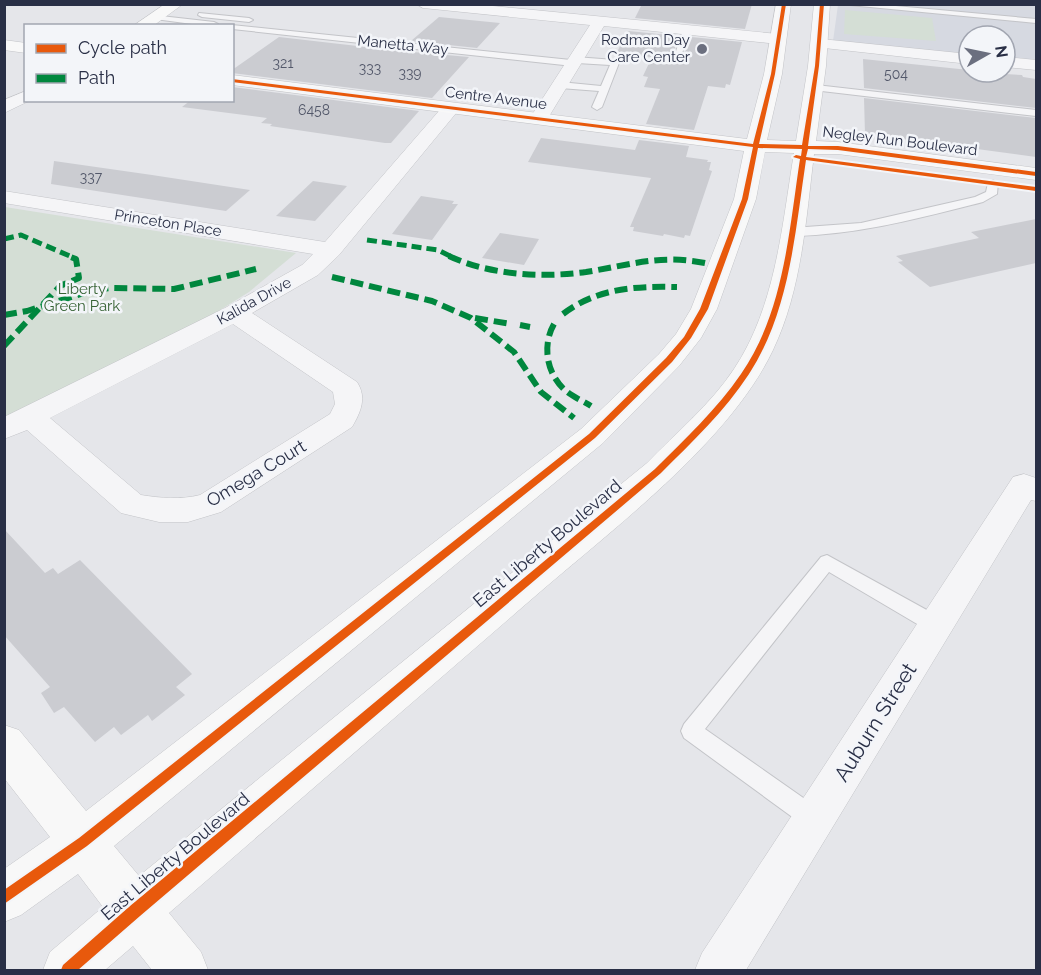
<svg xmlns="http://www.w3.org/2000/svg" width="1041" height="975" viewBox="0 0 1041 975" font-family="Raleway,sans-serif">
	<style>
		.built { fill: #d6d9e1 }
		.green { fill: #d4ded5 }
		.building { fill: #cbccd1 }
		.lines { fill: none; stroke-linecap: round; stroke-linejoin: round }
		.lane-casing { stroke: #c3c4c8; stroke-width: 2 }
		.street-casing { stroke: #c3c4c8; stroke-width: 1 }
		.secondary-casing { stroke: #c3c4c8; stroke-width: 1 }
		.lane { fill: #f5f5f7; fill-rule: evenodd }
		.street { fill: #f5f5f7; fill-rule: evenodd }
		.secondary { fill: #f8f8f8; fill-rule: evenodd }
		.quiet-far1 { stroke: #00873e; stroke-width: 5; stroke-dasharray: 10 5; stroke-linecap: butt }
		.quiet { stroke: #00873e; stroke-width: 6; stroke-dasharray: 13 6; stroke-linecap: butt }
		.cycleway-casing { stroke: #f3f5f9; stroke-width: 4 }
		.cycleway { fill: #e8590c; fill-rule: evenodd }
		.poi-dot { fill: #6b6f7f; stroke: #f3f5f9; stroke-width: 2 }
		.labels { text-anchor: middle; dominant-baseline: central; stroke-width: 5; stroke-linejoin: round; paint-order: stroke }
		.far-number-label { font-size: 14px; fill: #53586a }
		.far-poi-label { font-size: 15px; fill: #292f46; stroke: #f3f5f9; text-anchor: end }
		.far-street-label { font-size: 15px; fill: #292f46; stroke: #f3f5f9 }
		.far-park-label { font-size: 15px; fill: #376335; stroke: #f3f5f9 }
		.street-label { font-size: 18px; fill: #292f46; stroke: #f3f5f9 }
		.near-street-label { font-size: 21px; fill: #292f46; stroke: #f3f5f9 }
	</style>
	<rect width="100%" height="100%" fill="#e5e6ea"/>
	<!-- built -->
	<polygon class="built" points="838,5 1036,5 1036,60 1005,57 1005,36 969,36 969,54 833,41"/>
	<!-- green -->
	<g class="green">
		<polygon points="845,10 932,18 936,41 844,34"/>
		<polygon points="5,207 296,253 249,292 204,320 5,425"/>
	</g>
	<!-- building -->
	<g class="building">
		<polygon points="642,4 752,4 745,29 635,18"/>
		<polygon points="439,17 500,23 477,48 411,41"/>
		<polygon points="628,31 679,36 671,59 672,62 682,59 691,37 742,42 730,85 726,84 725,88 708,86 694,130 646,124 660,89 644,87 648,77 643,76 652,57 616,54"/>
		<polygon points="279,37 401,51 469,57 432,98 232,73 232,70"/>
		<polygon points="863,59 969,70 969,72 1022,75 1023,77 1036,79 1036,108 864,88"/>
		<polygon points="232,87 419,111 391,143 385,143 270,126 272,124 261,123 267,118 182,107 191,100 232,100"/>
		<polygon points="864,98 1036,118 1036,157 865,134"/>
		<polygon points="541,138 635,150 639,140 689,146 686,157 708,160 707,162 711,162 709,170 712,171 690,236 685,235 684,238 664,234 663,236 633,231 634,227 630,227 651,178 528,162"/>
		<polygon points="54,161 152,175 250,190 226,211 51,184"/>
		<polygon points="313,181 347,186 315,221 276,216"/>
		<polygon points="421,196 454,201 452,204 458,204 432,240 392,234"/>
		<polygon points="1036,219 1036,263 930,287 898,262 903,261 896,256 979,238 971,232"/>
		<polygon points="500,233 539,239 524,265 482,258"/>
		<polygon points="4,529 45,573 53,568 58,574 80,560 192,674 176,687 185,695 152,721 148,715 121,735 114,727 95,742 64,707 54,713 41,693 50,687 4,635"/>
	</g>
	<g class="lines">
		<defs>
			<g id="lane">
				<polygon points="839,4 874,4 1036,19 1036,23"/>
				<polygon points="199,13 249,18 253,20 249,22 202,17 198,15"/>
				<polygon points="152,15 214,22 218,24 207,26 155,19 152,19"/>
				<polygon points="232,25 571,60 575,57 615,60 619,63 602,107 597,110 592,107 599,91 560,88 555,85 560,82 601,86 610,65 577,63 573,66 232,29 232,26 229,26"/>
				<polygon points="684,28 691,30 680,58 673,60"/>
				<polygon points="816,85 1036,110 1036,116 813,90 811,88"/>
				<path d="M993 180 998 183 997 194 983 202C920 218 857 235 792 236L786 232 792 228 861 223 975 197 986 192 988 183Z"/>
				<polygon points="827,555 943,619 946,625 943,631 936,633 929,631 829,572 705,729 822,811 825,819 822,827 814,830 806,827 684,738 681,731 684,724 821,557"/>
			</g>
			<g id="street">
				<polygon points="416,4 473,4 778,34 786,39 778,44 604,26 548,118 546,122 532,122 530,118 590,25 423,8"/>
				<polygon points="821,39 969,54 969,64 815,47 813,44"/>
				<polygon points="1005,57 1036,60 1036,70 1005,67"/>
				<polygon points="26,91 26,100 31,100 4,113 4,100"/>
				<path d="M451 103 457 104 460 108 457 112 339 255 318 275 252 313 357 382C367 397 361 412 352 427L221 512 188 522H159L121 513 27 430 4 439V417L225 308 302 265 313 254 4 203V191L325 242 445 104ZM233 324 333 392 335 404 330 414 200 495C180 500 161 498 141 495L50 418Z"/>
				<polygon points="1024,474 1036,478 1036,501 1031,500 746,970 695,970 702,953 1013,477"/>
			</g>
			<g id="secondary">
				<polygon points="165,4 183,4 153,26 133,26"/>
				<path d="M776 4H791L782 74 767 140 796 141 808 66 814 4H830L826 66 816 141 838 142 1036 168V180L838 154H814C806 219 802 289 773 350 729 443 610 531 533 598 412 703 290 808 169 913L201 952 208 970H152L133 946 105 970H43L50 952 103 907 78 874 21 915 4 922V869L50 837 4 778V725L19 730 86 811 581 429 659 354 676 334 691 309 734 199 744 151 232 85V75L747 139 764 74ZM765 152 794 153C782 225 776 306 734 369 711 404 676 433 647 463L139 876 114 846 603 443 679 366 701 338 717 309 756 199Z"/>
				<polygon points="4,40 26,43 26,53 4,50"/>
			</g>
		</defs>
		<!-- lane casing -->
		<use href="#lane" class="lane-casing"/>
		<!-- street casing -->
		<use href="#street" class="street-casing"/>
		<!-- secondary casing -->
		<use href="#secondary" class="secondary-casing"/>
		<!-- lane -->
		<use href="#lane" class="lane"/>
		<!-- street -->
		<use href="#street" class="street"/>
		<!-- secondary -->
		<use href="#secondary" class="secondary"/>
		<!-- quiet-far1 -->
		<g class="quiet-far1">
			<polyline points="4,239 21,235 72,257"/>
			<polyline points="367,240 438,250 452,257"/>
		</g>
		<!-- quiet -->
		<g class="quiet">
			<path d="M449 256C489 275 542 278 586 272 630 265 660 254 705 263"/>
			<polyline points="332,277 432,301 471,318 514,352 541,392 574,418"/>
			<path d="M563 314C597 288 636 286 677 287"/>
			<polyline points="4,315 27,311 93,290 112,288 174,289 256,269"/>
			<polyline points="475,318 511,324"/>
			<path d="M554 324C542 345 546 374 566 391 573 397 583 401 591 406"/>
			<polyline points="520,325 530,327"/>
			<polyline points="4,346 60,286 79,278 76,259 68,256"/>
		</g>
		<defs>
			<path id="cycleway" d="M782 4H786L775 74 759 144 802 145 815 66 820 4H824L819 66 808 146H838L1036 172V176L838 150 808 149 806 157 1036 187V191L806 160C795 232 790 311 749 374 725 411 692 442 661 473L140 916 78 970H61L63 965 130 906 655 469C685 439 717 409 741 374 784 312 789 231 800 159L793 157 796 155 801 156 802 149 758 148 748 199 708 309 691 338 672 362 595 438 87 846 4 904V890L79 838 589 434 666 358 684 337 700 309 742 199 753 147 232 82V79L753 144 771 74Z"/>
		</defs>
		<!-- cycleway casing -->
		<use href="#cycleway" class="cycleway-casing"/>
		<!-- cycleway -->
		<use href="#cycleway" class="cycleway"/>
	</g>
	<!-- markers -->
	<circle class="poi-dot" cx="702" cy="49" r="6"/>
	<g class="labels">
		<!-- far-number labels -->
		<g class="far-number-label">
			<text x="283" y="63">321</text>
			<text x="370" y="68">333</text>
			<text x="410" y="73">339</text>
			<text x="896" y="74">504</text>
			<text x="314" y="110">6458</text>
			<text x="91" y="177">337</text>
		</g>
		<!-- far-poi labels -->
		<g class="far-poi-label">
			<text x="690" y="40">Rodman Day<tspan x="690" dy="17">Care Center</tspan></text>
		</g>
		<!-- far-street labels -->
		<g class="far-street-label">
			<text transform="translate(403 45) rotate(6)">Manetta Way</text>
			<text transform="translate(496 98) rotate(7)">Centre Avenue</text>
			<text transform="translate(900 141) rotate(7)">Negley Run Boulevard</text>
			<text transform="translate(168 223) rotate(9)">Princeton Place</text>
			<text transform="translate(254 301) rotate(-29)">Kalida Drive</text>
		</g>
		<!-- far-park labels -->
		<g class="far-park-label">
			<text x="82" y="289">Liberty<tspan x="82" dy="17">Green Park</tspan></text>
		</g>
		<!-- street labels -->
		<g class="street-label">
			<text transform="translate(256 473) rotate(-31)">Omega Court</text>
			<text transform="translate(547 543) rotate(-40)">East Liberty Boulevard</text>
			<text transform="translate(175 856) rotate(-40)">East Liberty Boulevard</text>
		</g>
		<!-- near-street labels -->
		<g class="near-street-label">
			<text transform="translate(875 722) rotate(-58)">Auburn Street</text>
		</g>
	</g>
	<!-- border -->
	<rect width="1041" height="975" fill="none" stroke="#292f46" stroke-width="12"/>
	<!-- legend -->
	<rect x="24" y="24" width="210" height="78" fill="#f3f5f9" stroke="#a2a6b1" stroke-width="1.5"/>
	<rect x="36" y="44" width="30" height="9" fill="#e8590c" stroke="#a2a6b1" stroke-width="1.5"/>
	<text x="78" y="54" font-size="18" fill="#292f46">Cycle path</text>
	<rect x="36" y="74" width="30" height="9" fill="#00873e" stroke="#a2a6b1" stroke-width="1.5"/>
	<text x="78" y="84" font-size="18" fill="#292f46">Path</text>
	<!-- north arrow -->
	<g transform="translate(987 54) rotate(81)"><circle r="28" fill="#f3f5f9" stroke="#a2a6b1" stroke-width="1.5"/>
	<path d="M0-4.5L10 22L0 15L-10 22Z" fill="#6b6f7f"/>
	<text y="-9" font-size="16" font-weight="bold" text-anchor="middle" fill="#292f46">N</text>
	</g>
</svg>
